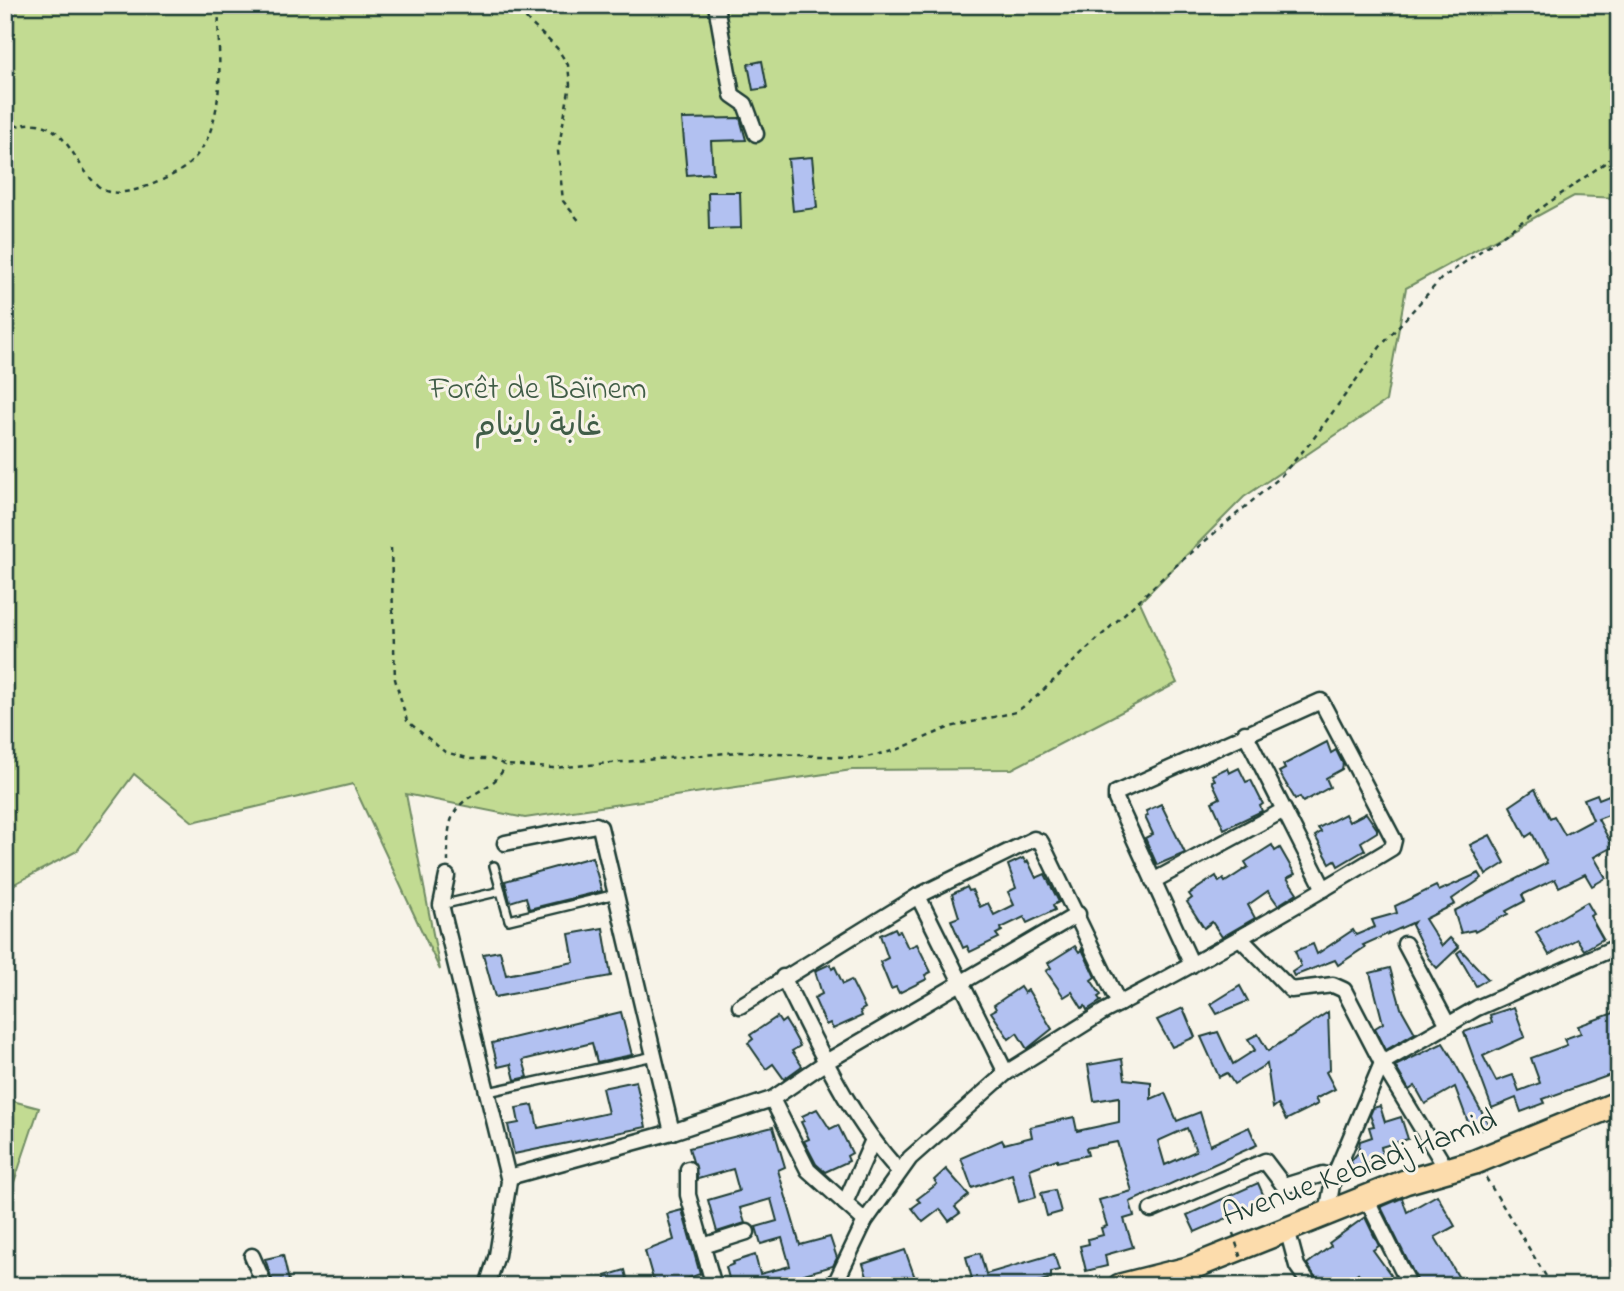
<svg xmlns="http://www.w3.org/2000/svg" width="1624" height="1291" viewBox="0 0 1624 1291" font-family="'Indie Flower','Playpen Sans Arabic',sans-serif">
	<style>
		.green { fill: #c2db92; stroke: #708c63; stroke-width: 2 }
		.building { fill: #b2c1f1; stroke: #1f3d34; stroke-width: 2; fill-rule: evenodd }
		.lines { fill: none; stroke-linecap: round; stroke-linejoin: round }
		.service-casing { stroke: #1f3d34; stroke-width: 12 }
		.minor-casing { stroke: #1f3d34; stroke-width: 19 }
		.primary-casing { stroke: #1f3d34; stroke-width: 28 }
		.path { stroke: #1f3d34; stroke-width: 2.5; stroke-dasharray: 5 5; stroke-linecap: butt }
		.service { stroke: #f7f3e8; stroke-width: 7 }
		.minor { stroke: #f7f3e8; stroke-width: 14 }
		.primary { stroke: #fcdcac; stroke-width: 23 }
		.path-bridge { stroke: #1f3d34; stroke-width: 2.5; stroke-dasharray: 5 5; stroke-linecap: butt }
		.labels { text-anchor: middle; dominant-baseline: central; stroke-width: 6; stroke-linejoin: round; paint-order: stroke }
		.park-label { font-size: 32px; fill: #405d47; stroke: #f7f3e8 }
		.street-label { font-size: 32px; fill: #1f3d34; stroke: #f7f3e8 }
	</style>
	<rect width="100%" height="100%" fill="#f7f3e8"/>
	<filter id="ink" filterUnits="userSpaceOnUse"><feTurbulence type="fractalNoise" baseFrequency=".0143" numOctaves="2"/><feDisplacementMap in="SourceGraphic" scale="14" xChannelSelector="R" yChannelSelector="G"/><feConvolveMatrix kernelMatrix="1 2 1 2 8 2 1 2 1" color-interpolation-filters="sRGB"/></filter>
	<g filter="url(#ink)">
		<!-- green -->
		<g class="green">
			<polygon points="5,5 1619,5 1619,198 1574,196 1406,288 1386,401 1244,497 1140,602 1177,683 1012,769 852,770 525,818 406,794 440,970 353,784 193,822 134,774 77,851 5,889"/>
			<polygon points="5,1099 39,1108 5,1209"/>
		</g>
		<!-- building -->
		<g class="building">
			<polygon points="762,61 767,88 753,90 748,64"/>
			<polygon points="740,118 746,140 711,141 713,173 687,175 682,119"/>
			<polygon points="812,157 817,208 793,211 788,159"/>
			<polygon points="708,192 740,192 741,228 709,229"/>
			<polygon points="1327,742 1331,753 1336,750 1343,764 1342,769 1326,778 1330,787 1303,802 1300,797 1295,799 1279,772 1285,769 1283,765"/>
			<polygon points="1227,768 1229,773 1239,768 1246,782 1251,780 1263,804 1260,806 1262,811 1224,829 1212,802 1220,798 1212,781 1215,780 1212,775"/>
			<polygon points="1535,789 1550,818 1554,816 1565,835 1593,820 1584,799 1597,794 1599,799 1619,791 1619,811 1598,819 1613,847 1594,857 1606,878 1592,886 1585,874 1559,887 1555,879 1522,895 1525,901 1506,911 1508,914 1475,932 1474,930 1461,933 1454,911 1547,863 1532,833 1526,837 1510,806"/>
			<polygon points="1161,804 1185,853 1157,865 1145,838 1153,834 1145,817 1148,816 1146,811"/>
			<polygon points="1366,813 1377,829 1377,832 1361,842 1365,850 1338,866 1335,860 1330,863 1315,836 1321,832 1318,828 1345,814 1349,822"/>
			<polygon points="1490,835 1505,863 1486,875 1470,845"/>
			<polygon points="1272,845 1275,851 1280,848 1295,874 1287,878 1297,893 1278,905 1268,891 1248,905 1255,918 1222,937 1212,922 1204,928 1187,902 1192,898 1189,894 1216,876 1219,882 1223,879 1225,882 1248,867 1245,862"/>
			<polygon points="592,857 602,891 529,909 526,897 510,902 505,881"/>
			<polygon points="1023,858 1026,863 1028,861 1036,878 1045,874 1059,902 1053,905 1055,910 1027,923 1024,917 1001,928 1002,931 996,934 999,938 970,952 967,946 963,948 951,920 959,917 952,894 967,887 969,891 972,890 980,907 988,903 994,915 1014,905 1008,892 1016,888 1008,865"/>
			<polygon points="1479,873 1482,878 1452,899 1455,904 1425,919 1442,946 1450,938 1459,947 1437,968 1428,958 1412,925 1414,922 1363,945 1365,947 1338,965 1335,960 1294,976 1292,972 1301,966 1295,951 1313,944 1317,954 1353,930 1356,935 1375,927 1372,920 1397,913 1395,906 1436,886 1439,891"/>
			<polygon points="1587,902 1594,914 1590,916 1603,939 1584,950 1577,939 1549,955 1536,932"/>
			<polygon points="603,928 611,976 495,997 483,954 500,951 506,975 574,962 569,934"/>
			<polygon points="895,928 897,932 900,931 908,948 917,944 931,972 925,975 927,979 899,993 896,987 891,989 880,962 888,958 880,935"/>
			<polygon points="1075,946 1079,952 1082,949 1095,977 1091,980 1101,995 1098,997 1101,1001 1087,1010 1085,1006 1082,1008 1072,992 1064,997 1046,971 1051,968 1048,963"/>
			<polygon points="1461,950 1488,979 1476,986 1457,953"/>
			<polygon points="830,964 832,969 835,967 843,984 851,980 865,1008 860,1011 862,1016 833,1029 830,1023 826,1025 814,998 822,994 815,971"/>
			<polygon points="1390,968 1401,1008 1415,1033 1386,1050 1375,1028 1383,1023 1370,973"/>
			<polygon points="1240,986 1248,1001 1217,1014 1211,1004"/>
			<polygon points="1020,987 1024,993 1028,990 1052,1029 1027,1049 1017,1033 1009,1039 991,1012 996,1009 994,1005"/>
			<polygon points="1514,1007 1525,1037 1483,1056 1496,1081 1513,1075 1519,1091 1540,1083 1531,1058 1567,1045 1564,1039 1581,1033 1578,1026 1619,1011 1619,1072 1543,1099 1545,1103 1521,1112 1516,1098 1492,1108 1464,1032 1492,1022 1490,1015"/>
			<polygon points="1183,1008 1195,1037 1172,1047 1157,1020"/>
			<polygon points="621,1012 632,1055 597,1062 592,1043 523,1060 528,1077 515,1080 511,1064 498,1067 492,1043"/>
			<polygon points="1328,1012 1330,1069 1326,1072 1335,1089 1315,1099 1318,1104 1286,1120 1278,1104 1273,1108 1267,1064 1234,1084 1227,1073 1219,1077 1201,1037 1218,1032 1233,1064 1255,1050 1248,1039 1258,1034 1268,1051"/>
			<polygon points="777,1017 781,1023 785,1020 793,1033 800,1046 792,1051 802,1066 784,1079 773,1064 766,1069 748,1043 753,1039 750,1035"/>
			<polygon points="1443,1043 1451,1056 1490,1127 1472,1133 1455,1087 1425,1104 1415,1086 1409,1090 1395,1066"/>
			<path d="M1122 1059 1125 1079 1151 1082V1099L1165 1093 1177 1121 1200 1112 1210 1145 1249 1127 1257 1145 1130 1202 1134 1216 1124 1219 1133 1247 1105 1255 1107 1266 1086 1271 1080 1246 1089 1244 1088 1239 1103 1235 1101 1228 1107 1226 1099 1200 1132 1191 1117 1142 1086 1148 1088 1155 1057 1162V1159L1030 1169 1036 1197 1019 1202 1012 1174 972 1188 961 1158 1002 1140 1004 1144 1032 1137 1030 1127 1074 1117 1077 1131 1119 1122V1097L1094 1101 1088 1065ZM1187 1128 1196 1151 1165 1165 1158 1141Z"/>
			<polygon points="636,1081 646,1127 514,1154 508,1125 519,1123 516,1108 533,1105 538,1128 608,1113 602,1088"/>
			<polygon points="1380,1106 1385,1122 1401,1117 1408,1139 1381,1147 1383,1157 1353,1168 1351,1161 1358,1153 1360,1141 1372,1137 1369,1127 1374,1126 1370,1115 1373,1108"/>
			<polygon points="817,1109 830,1129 838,1125 852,1153 847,1156 849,1161 825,1172 816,1164 804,1141 809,1139 801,1122 804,1121 802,1116"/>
			<polygon points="773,1127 785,1167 778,1170 800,1245 830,1237 837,1258 833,1266 804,1274 807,1286 731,1286 726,1267 734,1264 733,1262 755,1255 760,1274 790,1266 782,1238 761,1244 756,1227 777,1221 771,1199 740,1208 745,1223 717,1232 708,1200 739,1191 733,1169 698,1179 689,1148"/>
			<polygon points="946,1169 969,1195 955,1207 960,1213 949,1221 940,1209 923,1222 912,1208 920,1202 917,1199 937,1184 934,1180"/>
			<polygon points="1258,1183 1266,1201 1195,1232 1187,1215"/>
			<polygon points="1055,1190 1061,1212 1047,1216 1041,1193"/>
			<polygon points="1437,1195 1455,1226 1435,1237 1459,1278 1446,1286 1420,1286 1381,1207 1402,1198 1407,1212"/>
			<polygon points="682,1210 700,1274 668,1286 655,1286 645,1251 674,1240 667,1214"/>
			<polygon points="1365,1217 1379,1246 1373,1250 1391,1275 1377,1285 1372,1278 1365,1283 1358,1273 1341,1286 1321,1286 1307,1264 1331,1246 1329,1243"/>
			<polygon points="905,1250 915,1278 893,1286 870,1286 863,1264"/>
			<polygon points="980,1253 986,1274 1054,1254 1059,1270 1051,1272 1051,1278 1025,1286 959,1286 958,1283 972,1279 966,1257"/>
			<polygon points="283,1255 289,1281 274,1285 265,1259"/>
			<polygon points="625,1270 629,1286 608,1286 605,1276"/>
		</g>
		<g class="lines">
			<defs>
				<g id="service">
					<polyline points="494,866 509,920 616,894"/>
					<polyline points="441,905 501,891"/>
					<polyline points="488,1092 654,1056"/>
				</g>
				<g id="minor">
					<polyline points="716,5 732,95 745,104 756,134"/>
					<polyline points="1245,733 1324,889"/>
					<polyline points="505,843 596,825 600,827 672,1132"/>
					<polyline points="447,876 441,905 509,1181 497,1255 487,1286"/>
					<polyline points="1153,881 1284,810"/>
					<polyline points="918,896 1006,1073"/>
					<polyline points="1241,939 1291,990 1333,985 1344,990 1382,1063 1447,1170"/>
					<polyline points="1405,944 1448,1025"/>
					<path d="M783 977C817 1044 848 1116 899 1171"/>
					<polyline points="740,1006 918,896 1034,839 1041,842 1119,1004"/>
					<polyline points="772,1099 808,1170 865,1221"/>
					<polyline points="688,1169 688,1195 714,1286"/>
					<polyline points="509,1177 672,1132 772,1099 826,1062 1078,914"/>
					<polyline points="1366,1198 1410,1286"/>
					<polyline points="845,1203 872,1142"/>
					<polyline points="1151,1210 1265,1161 1284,1186 1323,1174 1333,1179"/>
					<polyline points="1327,1214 1333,1179 1382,1063 1477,1008 1619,946"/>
					<polyline points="1287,1229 1297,1266 1311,1286"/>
					<polyline points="703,1246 747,1232"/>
					<polyline points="252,1256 265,1286"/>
					<path d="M834 1286 865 1221 910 1158 1006 1073 1105 1011C1203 961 1298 905 1392 848L1394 840 1321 701 1116 793V799L1192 965"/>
				</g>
				<polyline id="primary" points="1120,1286 1188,1269 1405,1182 1475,1162 1619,1103"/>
			</defs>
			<!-- service casing -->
			<use href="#service" class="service-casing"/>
			<!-- minor casing -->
			<use href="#minor" class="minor-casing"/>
			<!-- primary casing -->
			<use href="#primary" class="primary-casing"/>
			<!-- path -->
			<g class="path">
				<polyline points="511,5 557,48 568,65 570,85 558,151 563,201 581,223"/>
				<path d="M5 130C67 104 68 164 102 189 120 202 176 177 190 163 197 156 204 146 208 137 220 107 220 79 219 48 219 34 217 19 221 5"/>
				<polyline points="391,548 395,679 407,721 445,752 471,759 491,759 505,765 553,768 738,752 862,758 897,750 950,727 1016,712 1036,697 1171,570 1278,479 1311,442 1380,347 1441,279 1619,153"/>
				<path d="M448 862C448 848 447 832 452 818 462 791 496 792 505 765"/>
				<polyline points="1486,1178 1552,1286"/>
			</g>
			<!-- service -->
			<use href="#service" class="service"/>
			<!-- minor -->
			<use href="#minor" class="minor"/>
			<!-- primary -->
			<use href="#primary" class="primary"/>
			<!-- path-bridge -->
			<polyline class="path-bridge" points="1233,1233 1242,1262"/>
		</g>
	</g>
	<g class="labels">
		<!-- park labels -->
		<g class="park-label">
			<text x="538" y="390">Forêt de Baïnem<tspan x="538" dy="37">غابة باينام</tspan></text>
		</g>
		<!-- street labels -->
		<g class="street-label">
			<text transform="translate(1360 1169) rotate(-20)">Avenue Kebladj Hamid</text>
		</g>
	</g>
	<!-- margin -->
	<rect width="1624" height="1291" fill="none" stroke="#f7f3e8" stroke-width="28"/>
	<rect x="14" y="14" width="1596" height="1263" fill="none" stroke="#1f3d34" stroke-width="2.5" filter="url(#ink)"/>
</svg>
